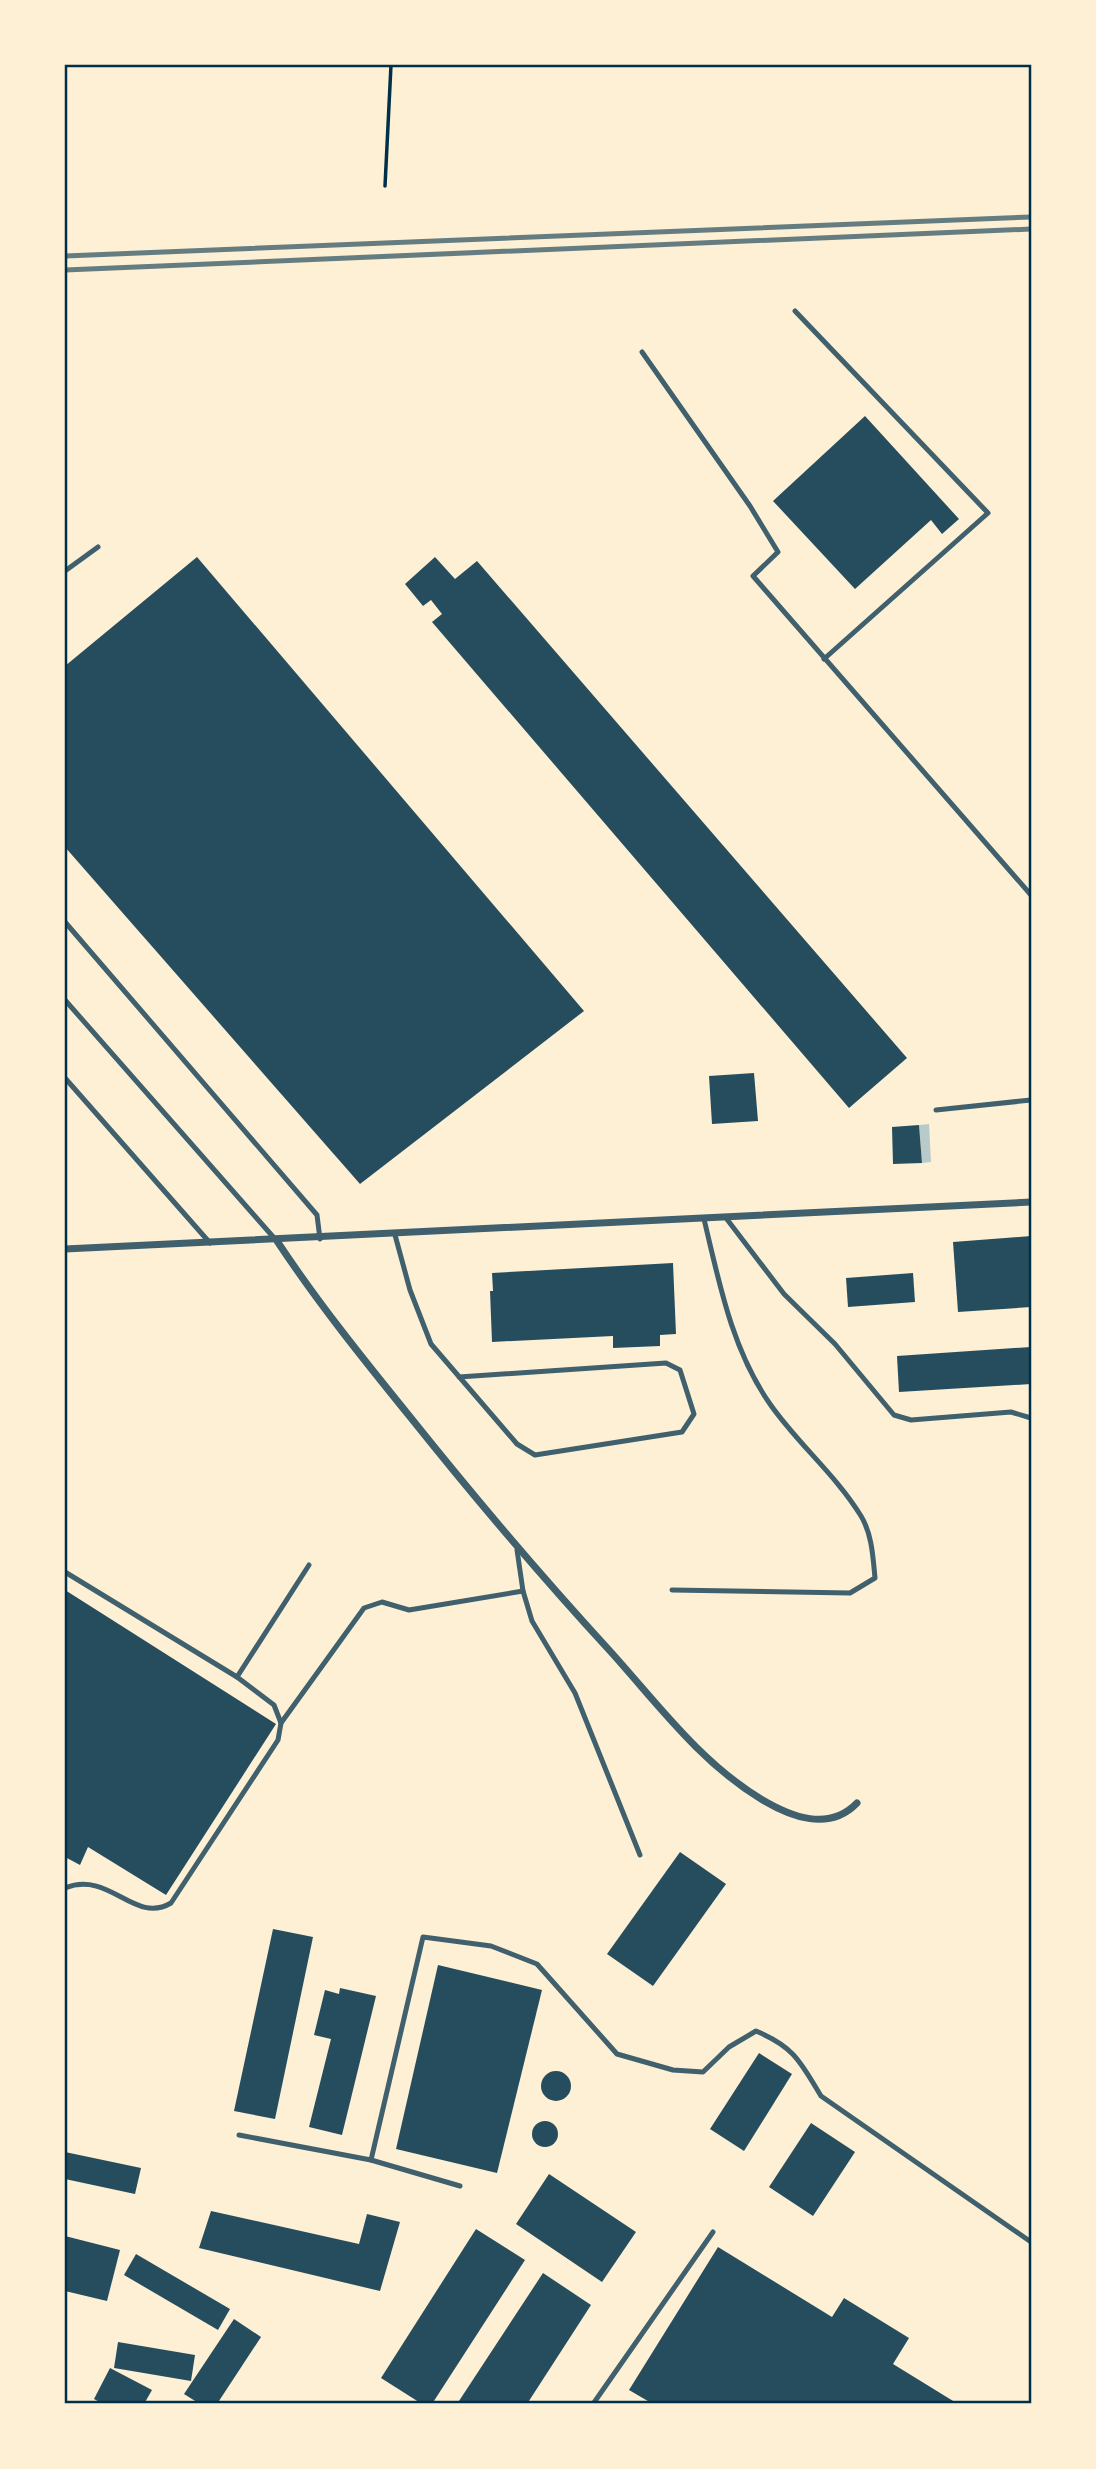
<svg xmlns="http://www.w3.org/2000/svg" width="1096" height="2469" viewBox="0 0 1096 2469" font-family="Merriweather,serif">
	<style>
		.green { fill: #b9caca }
		.building { fill: #264d5e }
		.lines { fill: none; stroke-linecap: round; stroke-linejoin: round }
		.path { stroke: #003049; stroke-width: 3.5 }
		.service { stroke: #3f606c; stroke-width: 5 }
		.minor { stroke: #3f606c; stroke-width: 7 }
		.rail { stroke: #657d81; stroke-width: 5 }
		.neatline { fill: none; stroke: #003049; stroke-width: 2.5 }
	</style>
	<rect width="100%" height="100%" fill="#fdf0d5"/>
	<!-- green -->
	<polygon class="green" points="929,1124 931,1162 922,1163 919,1125"/>
	<!-- building -->
	<g class="building">
		<polygon points="865,416 959,519 942,534 931,520 855,589 773,501"/>
		<polygon points="197,557 584,1011 360,1184 65,847 65,666"/>
		<polygon points="435,557 455,579 477,561 907,1058 849,1108 432,622 442,614 431,600 423,606 405,584"/>
		<polygon points="754,1073 758,1121 712,1124 709,1076"/>
		<polygon points="919,1125 922,1163 893,1164 892,1127"/>
		<polygon points="1031,1236 1031,1307 958,1312 953,1242"/>
		<polygon points="673,1263 676,1334 660,1335 660,1346 613,1348 613,1336 492,1342 490,1291 493,1291 492,1273"/>
		<polygon points="913,1273 915,1302 848,1307 846,1278"/>
		<polygon points="1031,1347 1031,1384 899,1392 897,1356"/>
		<polygon points="65,1590 276,1724 166,1895 88,1847 80,1865 65,1857"/>
		<polygon points="680,1852 726,1884 653,1986 607,1954"/>
		<polygon points="273,1929 313,1937 275,2119 234,2111"/>
		<polygon points="438,1965 542,1990 497,2173 396,2149"/>
		<polygon points="340,1988 376,1996 342,2135 309,2127 331,2039 314,2035 325,1990 339,1994"/>
		<polygon points="759,2053 792,2074 744,2151 710,2129"/>
		<circle cx="556" cy="2086" r="15"/>
		<circle cx="545" cy="2134" r="13"/>
		<polygon points="811,2123 855,2152 813,2216 769,2187"/>
		<polygon points="65,2152 141,2168 135,2194 65,2179"/>
		<polygon points="549,2174 636,2232 602,2282 516,2224"/>
		<polygon points="211,2211 359,2244 367,2214 400,2222 380,2291 199,2248"/>
		<polygon points="476,2229 525,2260 432,2404 422,2404 381,2378"/>
		<polygon points="65,2236 120,2250 107,2301 65,2291"/>
		<polygon points="718,2247 832,2317 844,2298 909,2338 893,2364 958,2404 653,2404 629,2390"/>
		<polygon points="136,2254 230,2309 218,2330 124,2275"/>
		<polygon points="543,2273 591,2305 527,2404 457,2404"/>
		<polygon points="234,2319 261,2337 217,2404 200,2404 184,2394"/>
		<polygon points="118,2342 195,2355 191,2381 114,2368"/>
		<polygon points="110,2368 152,2390 144,2404 103,2404 94,2399"/>
	</g>
	<g class="lines">
		<!-- path -->
		<polyline class="path" points="385,186 391,65"/>
		<!-- service -->
		<g class="service">
			<polyline points="795,311 988,513 824,659"/>
			<polyline points="642,352 750,506 778,552 753,576 1031,895"/>
			<polyline points="65,571 98,547"/>
			<polyline points="65,922 317,1215 320,1239"/>
			<polyline points="65,1000 275,1239"/>
			<polyline points="65,1078 210,1243"/>
			<polyline points="936,1110 1031,1100"/>
			<polyline points="726,1218 784,1294 835,1344 894,1415 911,1420 1011,1412 1031,1418"/>
			<polyline points="395,1235 410,1290 431,1344 517,1444 535,1455 682,1432 694,1414 680,1370 666,1363 459,1377"/>
			<polyline points="517,1550 523,1591 532,1621 575,1693 640,1855"/>
			<path d="M65 1572 237 1677 274 1705 281 1723 278 1740 171 1903C134 1925 110 1870 65 1888"/>
			<path d="M672 1590 850 1593 875 1578C873 1557 872 1534 861 1516 836 1475 797 1443 770 1404 732 1350 719 1282 704 1219"/>
			<polyline points="237,1677 309,1565"/>
			<polyline points="281,1723 364,1608 382,1602 409,1610 523,1591"/>
			<polyline points="239,2135 371,2160 460,2186"/>
			<path d="M371 2160 423 1937 491 1946 537 1964 617 2054 673 2070 703 2072 729 2047 756 2031C794 2047 800 2061 821 2096L1031 2242"/>
			<polyline points="593,2404 713,2232"/>
		</g>
		<!-- minor -->
		<g class="minor">
			<path d="M277 1241C318 1303 364 1360 411 1418 475 1498 541 1576 610 1651 657 1703 700 1762 761 1799 791 1817 829 1832 857 1803"/>
			<polyline points="65,1249 1031,1202"/>
		</g>
		<!-- rail -->
		<g class="rail">
			<polyline points="65,256 1031,217"/>
			<polyline points="65,270 1031,229"/>
		</g>
	</g>
	<!-- border -->
	<rect width="1096" height="2469" fill="none" stroke="#fdf0d5" stroke-width="133"/>
	<rect x="66" y="66" width="964" height="2336" class="neatline"/>
</svg>
